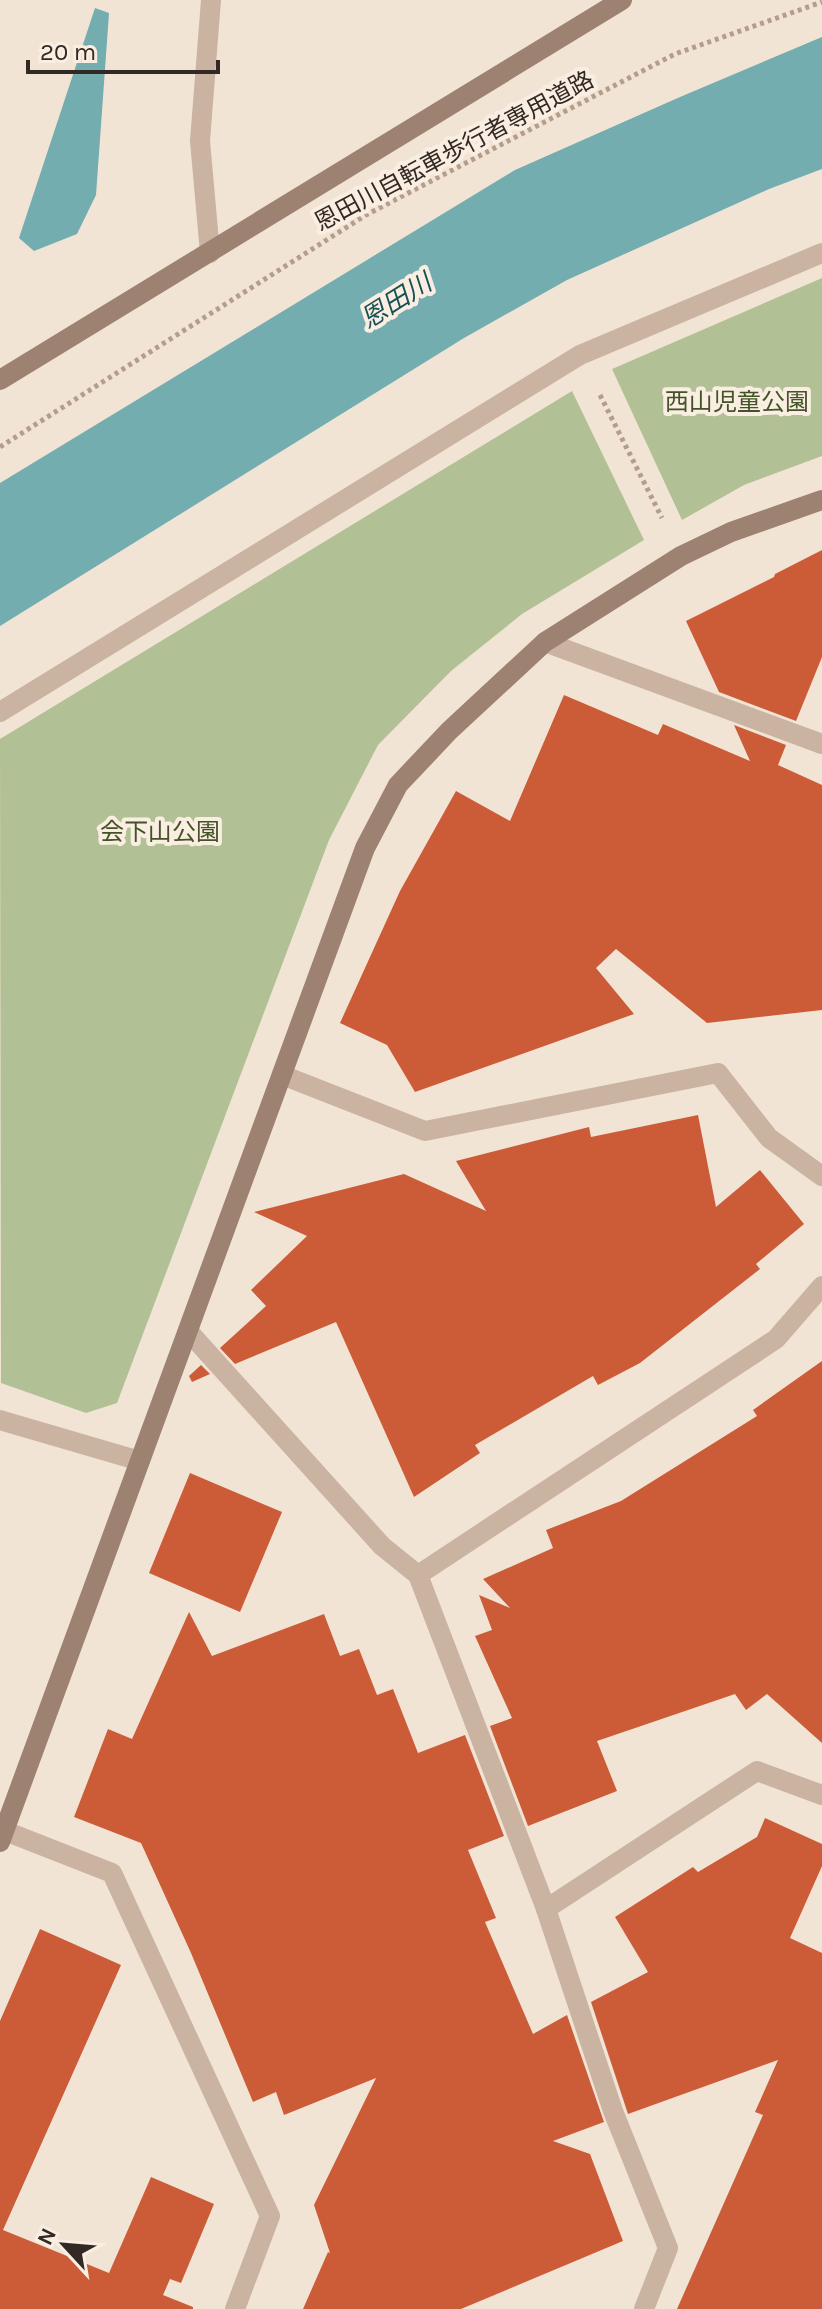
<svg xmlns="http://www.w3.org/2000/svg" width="822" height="2309" viewBox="0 0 822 2309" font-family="Karla,'Noto Sans JP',sans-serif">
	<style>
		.green { fill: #b2c195 }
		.water { fill: #73adb0 }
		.building { fill: #cc5b38 }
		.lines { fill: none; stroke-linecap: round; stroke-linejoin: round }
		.path { stroke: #b59d8b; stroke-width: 5; stroke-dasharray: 4 4; stroke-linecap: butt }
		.lane { stroke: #cab3a1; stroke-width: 20 }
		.street { stroke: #cab3a1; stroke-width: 20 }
		.secondary { stroke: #9d8272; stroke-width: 20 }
		.labels { text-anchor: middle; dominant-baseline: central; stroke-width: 8; stroke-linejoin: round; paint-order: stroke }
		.street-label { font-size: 24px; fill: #332924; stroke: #f9eee1 }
		.park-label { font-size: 24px; fill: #435327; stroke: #f9eee1 }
		.water-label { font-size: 26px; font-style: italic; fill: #185256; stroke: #f9eee1 }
	</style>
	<rect width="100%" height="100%" fill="#f2e4d5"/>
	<!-- green -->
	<g class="green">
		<polygon points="822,278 822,456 744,485 682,520 612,369"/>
		<polygon points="572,391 644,540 522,614 451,671 378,745 329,840 117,1403 86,1413 1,1383 0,739"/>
	</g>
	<!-- water -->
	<g class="water">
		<polygon points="95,8 109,13 96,195 77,234 34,251 19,238"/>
		<polygon points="822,37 822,169 769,189 567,280 464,338 0,626 0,483 515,170 680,97"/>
	</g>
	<!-- building -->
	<g class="building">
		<polygon points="822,550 822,657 796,721 719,692 686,621 774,577 775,574"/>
		<polygon points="564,695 658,735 663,724 750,761 734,725 786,745 778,765 822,785 822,1010 707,1023 616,949 596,968 634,1014 415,1092 387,1045 340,1023 400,891 456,791 510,821"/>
		<polygon points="698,1115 716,1207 760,1170 804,1224 756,1264 760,1269 640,1363 598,1385 593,1376 475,1445 480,1453 414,1497 336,1322 235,1364 220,1348 266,1306 251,1290 307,1236 254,1212 404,1174 486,1211 456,1161 589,1127 591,1137"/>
		<polygon points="822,1361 822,1743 767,1694 746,1710 735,1694 597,1741 617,1791 528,1826 490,1726 512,1718 475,1636 492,1630 479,1595 510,1608 483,1579 553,1548 546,1530 621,1501 757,1416 753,1410"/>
		<polygon points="201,1365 210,1374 192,1382 189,1376"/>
		<polygon points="190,1473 282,1512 240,1612 149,1573"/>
		<polygon points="189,1612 212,1656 324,1614 340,1656 359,1649 377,1695 393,1689 418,1753 465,1735 504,1836 468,1850 496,1918 485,1922 533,2034 567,2015 604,2122 553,2141 590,2154 623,2241 461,2309 303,2309 328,2252 330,2253 314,2205 376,2078 284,2115 276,2092 253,2102 191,1953 141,1843 74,1817 108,1729 132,1739"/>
		<polygon points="765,1818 822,1844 822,1866 790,1938 822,1953 822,2309 677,2309 763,2115 755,2112 778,2060 628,2114 591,2002 648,1972 615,1917 693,1867 698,1872 757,1837"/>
		<polygon points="40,1929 121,1965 3,2230 109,2273 151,2177 214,2204 181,2283 170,2279 163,2295 193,2307 193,2309 0,2309 0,2021"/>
	</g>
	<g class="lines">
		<!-- path -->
		<g class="path">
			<polyline points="600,395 662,518"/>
			<polyline points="0,447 366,215 675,54 822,2"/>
		</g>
		<!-- lane -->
		<polyline class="lane" points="282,1075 425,1131 718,1073 769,1138 822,1176"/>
		<!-- street -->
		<g class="street">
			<polyline points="210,253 200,141 211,0"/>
			<polyline points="545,642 822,744"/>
			<polyline points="0,712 580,355 822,253"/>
			<polyline points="188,1331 382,1546 418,1575 546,1909 613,2111 668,2248 644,2309"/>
			<polyline points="0,1420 140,1461"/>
			<polyline points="418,1575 776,1339 822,1286"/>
			<polyline points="0,1829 112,1873 270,2216 235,2309"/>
			<polyline points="546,1909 757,1771 822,1795"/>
		</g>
		<!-- secondary -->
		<g class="secondary">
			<polyline points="0,380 622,0"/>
			<polyline points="0,1842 365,848 398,785 449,731 545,642 681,556 731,532 822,500"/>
		</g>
	</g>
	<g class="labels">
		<!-- street labels -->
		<g class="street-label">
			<text transform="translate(454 151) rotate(-28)">恩田川自転車歩行者専用道路</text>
		</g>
		<!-- park labels -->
		<g class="park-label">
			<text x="737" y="402">西山児童公園</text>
			<text x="160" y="832">会下山公園</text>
		</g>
		<!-- water labels -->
		<g class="water-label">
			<text transform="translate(396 301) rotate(-32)">恩田川</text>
		</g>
	</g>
	<!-- north arrow -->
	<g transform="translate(64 2245) rotate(296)" stroke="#f9eee1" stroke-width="6" paint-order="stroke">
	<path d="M0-6L14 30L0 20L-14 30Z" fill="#332924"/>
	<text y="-12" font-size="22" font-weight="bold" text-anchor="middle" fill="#332924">N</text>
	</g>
	<!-- scale -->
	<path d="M28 60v12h190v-12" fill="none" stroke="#332924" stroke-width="4"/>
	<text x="40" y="60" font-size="24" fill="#332924" stroke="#f9eee1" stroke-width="6" paint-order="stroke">20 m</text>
</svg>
